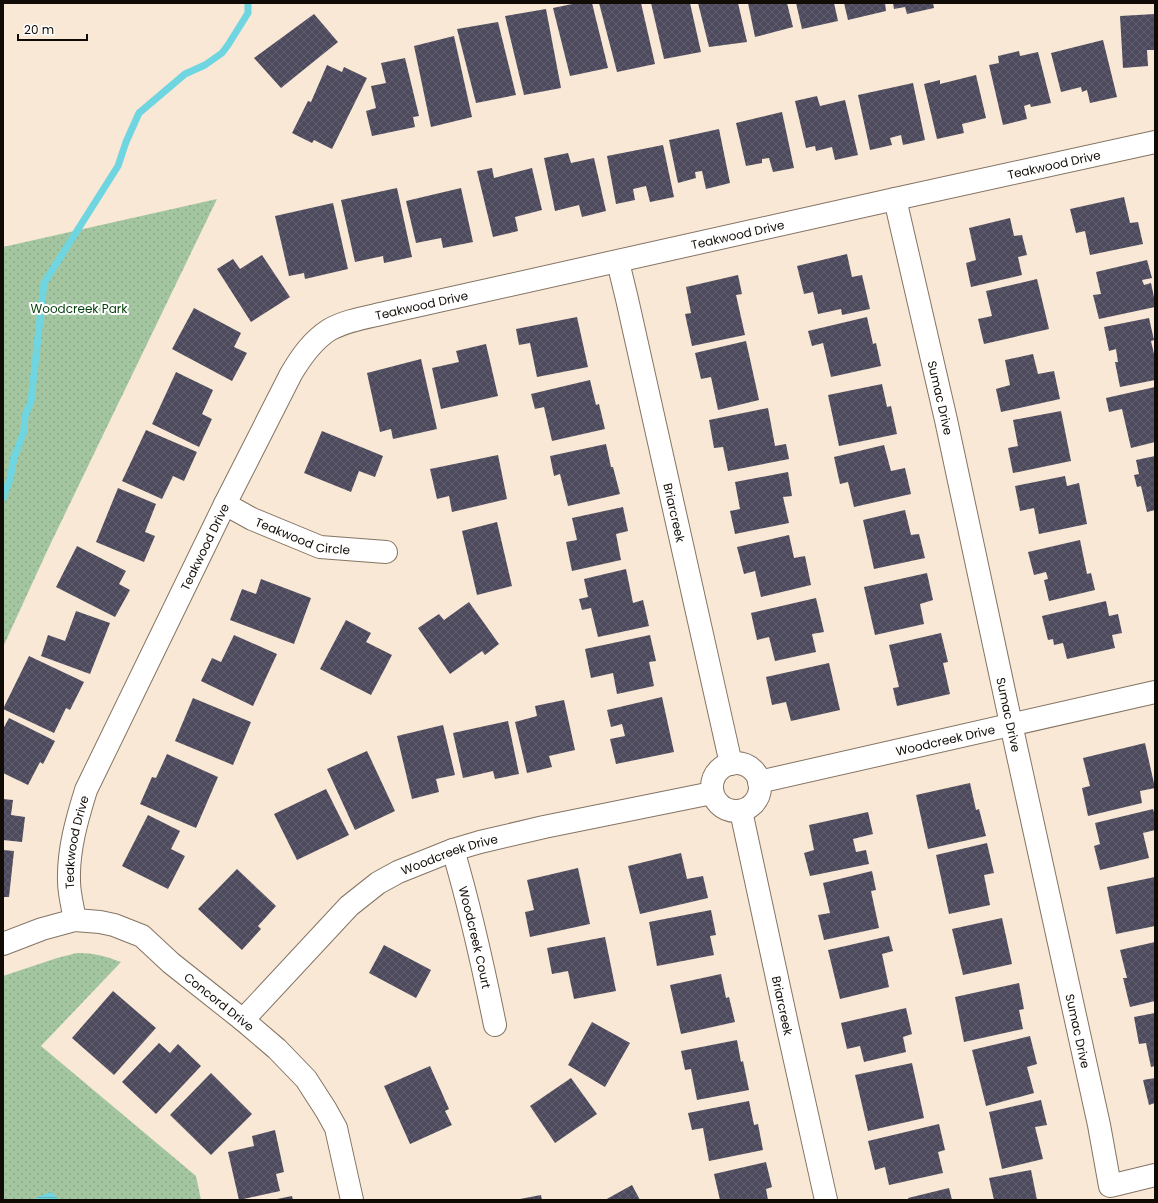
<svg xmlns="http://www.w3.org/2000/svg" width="1158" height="1203" viewBox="0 0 1158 1203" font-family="Poppins,sans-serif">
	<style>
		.park { fill: url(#park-dots) }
		.water { fill: url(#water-rules) }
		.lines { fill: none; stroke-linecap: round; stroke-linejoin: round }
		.stream { stroke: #6ed5e1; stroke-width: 7 }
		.building { fill: url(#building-cross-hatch) }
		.minor-casing { stroke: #847464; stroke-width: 24 }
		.minor { stroke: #fff; stroke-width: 22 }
		.labels { text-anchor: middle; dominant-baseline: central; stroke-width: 4; stroke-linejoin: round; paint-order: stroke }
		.street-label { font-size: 12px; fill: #100b05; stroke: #fff }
		.park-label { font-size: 12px; fill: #033f08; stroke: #fff }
	</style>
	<defs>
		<pattern id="park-dots" width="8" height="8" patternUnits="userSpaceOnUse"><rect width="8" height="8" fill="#a3c6a1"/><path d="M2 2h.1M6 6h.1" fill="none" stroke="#8ba989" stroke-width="1.8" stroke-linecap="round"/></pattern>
		<pattern id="water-rules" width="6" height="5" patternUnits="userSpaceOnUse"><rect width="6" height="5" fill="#6ed5e1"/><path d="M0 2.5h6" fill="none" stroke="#5eb6c0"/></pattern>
		<pattern id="building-cross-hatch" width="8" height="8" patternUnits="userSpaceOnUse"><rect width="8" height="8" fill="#4d4a5d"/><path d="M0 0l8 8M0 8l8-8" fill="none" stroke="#62606e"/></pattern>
	</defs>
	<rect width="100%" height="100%" fill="#f9e8d5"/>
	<!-- park -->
	<g class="park">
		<polygon points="217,199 48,549 3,647 3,247"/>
		<path d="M77 953C94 953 105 956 121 962L41 1046 196 1176 201 1200H3V976L57 958Z"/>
	</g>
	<!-- water -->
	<polygon class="water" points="50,1192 57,1197 58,1200 34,1200 36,1198"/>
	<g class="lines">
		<!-- stream -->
		<polyline class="stream" points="3,498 10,479 14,458 24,431 25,416 31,401 44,283 118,166 126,142 139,113 185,74 205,65 222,53 228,45 248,13 248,3"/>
	</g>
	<!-- building -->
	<g class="building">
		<polygon points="577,3 592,3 608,68 570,76 553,8"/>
		<polygon points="599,3 641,3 655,64 617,72"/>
		<polygon points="651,3 690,3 701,52 664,59"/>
		<polygon points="698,3 738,3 747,42 709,47"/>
		<polygon points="748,3 787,3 793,27 755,37"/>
		<polygon points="796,3 834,3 838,21 802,29"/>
		<polygon points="844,3 885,3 886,11 848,20"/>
		<polygon points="893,3 933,3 934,8 907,14 905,7 894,9"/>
		<polygon points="546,9 561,88 524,95 505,16"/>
		<polygon points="314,14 338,42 281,88 254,58"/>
		<polygon points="1155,14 1155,50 1147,50 1148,66 1123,68 1120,16"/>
		<polygon points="498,22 516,95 476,103 457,29"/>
		<polygon points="454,36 472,117 431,127 414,46"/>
		<polygon points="1103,40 1117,97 1090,103 1087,90 1082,92 1081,87 1061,92 1051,53"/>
		<polygon points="1019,51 1020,56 1038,52 1051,103 1031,107 1030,104 1024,106 1027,119 1003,125 989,65 999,63 998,56"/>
		<polygon points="405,58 419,116 413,117 415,127 372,136 366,111 376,108 371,86 386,83 381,63"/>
		<polygon points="327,65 342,72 344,67 367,78 332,149 314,140 312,143 292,133 308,101 311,102"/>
		<polygon points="976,75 986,118 962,124 964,133 937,139 924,84 940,80 940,84"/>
		<polygon points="913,83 925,140 903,145 901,135 890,138 892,145 870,150 858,95"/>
		<polygon points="817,96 820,106 845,100 858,155 835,160 832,147 816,151 815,146 806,148 795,101"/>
		<polygon points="782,112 794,168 773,172 769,158 762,159 762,163 746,166 736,123"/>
		<polygon points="719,129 730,183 706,189 702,171 695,172 696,178 678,183 669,140"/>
		<polygon points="663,145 674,197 650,202 646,186 633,189 635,200 616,204 607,156"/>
		<polygon points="568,153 571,163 594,158 606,211 582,217 579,205 555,211 544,158"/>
		<polygon points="492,168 494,178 532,168 542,210 515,217 518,231 493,237 477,171"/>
		<polygon points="397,188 412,257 384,263 383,256 355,262 341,200"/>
		<polygon points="461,188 473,242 443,248 441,238 416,243 406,201"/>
		<polygon points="1124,197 1130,223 1138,222 1143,244 1090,255 1085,231 1076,233 1070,209"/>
		<polygon points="333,203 348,269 305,279 304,273 289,276 275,216"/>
		<polygon points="1010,218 1014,236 1022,235 1027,255 1018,257 1022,275 971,287 966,263 976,260 969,228"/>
		<polygon points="847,254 852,277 862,275 870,309 842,315 841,309 818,314 813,292 804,294 797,266"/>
		<polygon points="262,255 290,297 251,322 217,269 233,259 240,269"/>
		<polygon points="1147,260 1152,278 1142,280 1144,285 1151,283 1155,302 1155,307 1099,319 1093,295 1101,294 1096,272"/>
		<polygon points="738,275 742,294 736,295 745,335 692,346 685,314 691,313 686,287"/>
		<polygon points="1037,279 1049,329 984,344 978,319 992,316 986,291"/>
		<polygon points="194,308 241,333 234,347 247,353 232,381 172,349"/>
		<polygon points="577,317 588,367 537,377 530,343 519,345 516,329"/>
		<polygon points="867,317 873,344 876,343 881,366 831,377 823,343 812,346 808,331"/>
		<polygon points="1149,318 1154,340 1151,341 1154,354 1155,353 1155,380 1120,387 1115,362 1118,362 1116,349 1109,351 1104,327"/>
		<polygon points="746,341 759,400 718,410 711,377 701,379 695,353"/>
		<polygon points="486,344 498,396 441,409 432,368 459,362 456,351"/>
		<polygon points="1033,354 1038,374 1054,371 1060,399 1001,412 996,389 1010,385 1005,360"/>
		<polygon points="421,359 437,429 393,439 391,429 380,432 367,373"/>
		<polygon points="176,372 213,390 202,414 212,419 199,447 152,424"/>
		<polygon points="590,380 596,405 599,404 605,429 552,441 544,407 535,409 531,394"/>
		<polygon points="882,384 887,407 891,406 897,434 839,446 828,395"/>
		<polygon points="1155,387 1155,442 1131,448 1122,409 1109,412 1106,398"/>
		<polygon points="768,408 775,446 786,444 789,459 728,471 723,447 714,448 709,420"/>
		<polygon points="1061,411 1071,461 1013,473 1008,448 1018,446 1013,420"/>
		<polygon points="146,430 197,452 184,481 173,476 162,499 122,481"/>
		<polygon points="322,431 383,456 375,477 359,471 351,492 304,473"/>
		<polygon points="606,444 611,467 613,467 620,494 568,506 560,474 554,476 550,456"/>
		<polygon points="884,445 891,471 905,468 911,494 854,507 848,482 840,484 834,457"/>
		<polygon points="498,455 507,499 452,512 449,496 437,499 430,469"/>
		<polygon points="1155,456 1155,510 1147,512 1141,486 1137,487 1134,475 1139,474 1136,460"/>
		<polygon points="788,472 792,496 783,497 789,523 735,534 730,511 740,509 735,482"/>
		<polygon points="1065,476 1067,486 1079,483 1087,524 1039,534 1034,508 1020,511 1015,486"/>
		<polygon points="118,488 156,504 145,532 155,536 144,562 96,542"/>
		<polygon points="623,507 628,531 616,534 621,560 572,571 566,542 577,540 572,518"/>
		<polygon points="905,510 911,535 919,534 925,558 874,569 863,520"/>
		<polygon points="497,522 512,586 477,595 462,531"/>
		<polygon points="789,535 794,558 805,556 811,585 761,597 755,571 744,574 737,547"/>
		<polygon points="1080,540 1087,574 1091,573 1095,590 1049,601 1044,580 1048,579 1046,572 1034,575 1028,552"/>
		<polygon points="77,546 126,571 119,584 130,590 115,617 56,587"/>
		<polygon points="626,569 633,603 643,600 649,626 598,637 591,608 582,610 579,599 588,597 584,579"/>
		<polygon points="927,573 933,600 920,604 924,624 875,635 864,587"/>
		<polygon points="261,579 311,598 294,644 230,620 242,589 256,594"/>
		<polygon points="816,598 824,632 812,634 816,652 775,661 769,637 757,640 751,613"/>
		<polygon points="1106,601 1109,616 1118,614 1122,633 1112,635 1115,648 1067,659 1063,643 1054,645 1053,639 1048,640 1042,616"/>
		<polygon points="469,602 499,644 485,655 482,651 450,674 418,628 439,614 444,620"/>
		<polygon points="76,611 110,623 90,674 41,656 48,635 65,641"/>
		<polygon points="346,620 371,633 366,642 392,655 371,695 320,669"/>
		<polygon points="941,633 948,662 943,663 950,694 897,706 893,688 899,687 889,645"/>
		<polygon points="234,635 277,654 253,706 201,681 212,658 221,662"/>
		<polygon points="650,635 656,661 649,662 654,686 617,694 613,673 591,678 585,649"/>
		<polygon points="29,656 84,682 70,710 66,708 54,733 3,709"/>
		<polygon points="829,663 840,710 791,721 786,702 772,705 766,677"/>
		<polygon points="662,697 674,752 616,764 610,739 625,736 622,724 611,727 607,710"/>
		<polygon points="193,698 251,722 233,765 175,741"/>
		<polygon points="564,700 575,750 549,756 552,767 527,773 515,722 537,716 535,706"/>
		<polygon points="9,718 55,741 43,764 40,762 28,785 3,773 3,729"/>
		<polygon points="508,721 519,774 495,779 493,771 463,778 453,733"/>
		<polygon points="443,725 455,775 436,779 439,792 412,799 397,736"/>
		<polygon points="1145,743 1155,788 1140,791 1142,803 1088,816 1082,788 1090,786 1083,758"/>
		<polygon points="367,751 395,811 355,830 327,769"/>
		<polygon points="167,754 218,777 196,828 140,804 152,777 156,778"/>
		<polygon points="970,783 976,810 979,809 986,836 928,849 916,795"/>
		<polygon points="326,789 349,835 297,860 274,814"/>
		<polygon points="3,799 13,800 11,815 25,817 22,842 3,840"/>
		<polygon points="1153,809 1155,816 1155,830 1143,833 1149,858 1100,870 1094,846 1100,844 1095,823"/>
		<polygon points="868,812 873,834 853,839 856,852 866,850 869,864 810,876 804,853 814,850 809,825"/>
		<polygon points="148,815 180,831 171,849 185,856 168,889 122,866"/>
		<polygon points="987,843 994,873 984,875 990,905 949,914 936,855"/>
		<polygon points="3,850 14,851 9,897 3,897"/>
		<polygon points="681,853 687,879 703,876 708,898 640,914 628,866"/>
		<polygon points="578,868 590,924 530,937 525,912 534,910 527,880"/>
		<polygon points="237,869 276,906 258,926 261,929 242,950 198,909"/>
		<polygon points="872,871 876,890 871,891 879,928 824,940 818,915 830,913 823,883"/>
		<polygon points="1155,877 1155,926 1116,934 1107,887"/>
		<polygon points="711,910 716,935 710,936 714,955 657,966 649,922"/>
		<polygon points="1002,918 1012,964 963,975 952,929"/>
		<polygon points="889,936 893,951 882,954 889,987 840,999 828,950"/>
		<polygon points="605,937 616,991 574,999 568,971 552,974 547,948"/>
		<polygon points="1155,942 1155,1001 1130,1007 1123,978 1127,978 1120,950"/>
		<polygon points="384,945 431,970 416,998 369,973"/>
		<polygon points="721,974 726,998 729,997 735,1022 681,1034 670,985"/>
		<polygon points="1019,983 1024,1009 1019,1010 1023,1029 964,1042 955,997"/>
		<polygon points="113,991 156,1028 114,1075 72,1038"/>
		<polygon points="906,1008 912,1034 903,1037 906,1052 864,1062 860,1046 847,1049 841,1023"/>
		<polygon points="1155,1013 1155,1066 1151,1067 1146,1043 1139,1044 1134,1017"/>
		<polygon points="592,1022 630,1043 605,1087 568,1065"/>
		<polygon points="1030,1036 1037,1064 1027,1067 1034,1093 986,1106 972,1050"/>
		<polygon points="737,1040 741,1062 743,1061 749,1090 697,1100 691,1069 685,1070 681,1051"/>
		<polygon points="159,1043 170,1053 178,1044 201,1066 156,1114 122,1082"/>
		<polygon points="912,1063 924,1118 868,1131 855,1075"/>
		<polygon points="430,1066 449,1109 445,1111 452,1125 410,1144 384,1086"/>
		<polygon points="211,1073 252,1114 211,1155 170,1115"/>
		<polygon points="571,1078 597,1114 555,1143 530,1106"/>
		<polygon points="1155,1078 1155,1103 1149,1105 1143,1080"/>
		<polygon points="1041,1100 1047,1125 1035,1127 1043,1159 1002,1169 989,1112"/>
		<polygon points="749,1101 754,1125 758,1124 763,1150 709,1161 703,1128 692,1130 688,1113"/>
		<polygon points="939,1124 945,1150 938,1152 943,1173 889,1185 885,1167 875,1170 868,1141"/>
		<polygon points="275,1130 284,1172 276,1174 280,1191 239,1200 228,1152 254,1146 252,1136"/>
		<polygon points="766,1162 772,1187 766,1189 768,1200 720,1200 714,1174"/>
		<polygon points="1031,1170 1037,1200 994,1200 989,1178"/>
		<polygon points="632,1185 640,1200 605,1200"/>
		<polygon points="949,1188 952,1200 909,1200 908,1198"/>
		<polygon points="541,1195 542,1200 520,1200 520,1199"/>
		<polygon points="292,1196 293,1200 277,1200 277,1199"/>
	</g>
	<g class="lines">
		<defs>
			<g id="minor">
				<path id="s1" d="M895 199 946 420 1011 724 1099 1125 1110 1186 1155 1175"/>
				<path id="s2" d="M618 262 627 299 731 764"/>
				<path id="s3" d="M225 504 252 519 320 547 386 552"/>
				<circle cx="736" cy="787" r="24"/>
				<path id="s4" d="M759 782 1155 692"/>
				<path id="s5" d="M741 811 788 1029 826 1200"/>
				<path id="s6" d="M453 850C470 907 483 966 495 1025"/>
				<path id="s7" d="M75 920C73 908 69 894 69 881 68 850 77 819 86 790L225 504 291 374C301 357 312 341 329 330 346 320 369 317 389 312L895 199 1155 142"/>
				<path id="s8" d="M3 944 42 929 75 920 100 922 114 925 142 936 171 963 243 1020 277 1049 306 1079 326 1110 336 1128 352 1200"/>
				<path id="s9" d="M243 1020 349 906 378 883 398 872 453 850 480 842 544 827 712 793"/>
			</g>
		</defs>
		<!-- minor casing -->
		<use href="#minor" class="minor-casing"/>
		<!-- minor -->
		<use href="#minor" class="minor"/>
	</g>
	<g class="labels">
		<!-- street labels -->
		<g class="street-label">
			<text stroke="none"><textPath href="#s7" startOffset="1399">Teakwood Drive</textPath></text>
			<text stroke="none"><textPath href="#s7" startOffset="1075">Teakwood Drive</textPath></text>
			<text stroke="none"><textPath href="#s7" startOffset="751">Teakwood Drive</textPath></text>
			<text stroke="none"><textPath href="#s1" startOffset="204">Sumac Drive</textPath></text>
			<text stroke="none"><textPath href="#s2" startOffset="257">Briarcreek</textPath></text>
			<text stroke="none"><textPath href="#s3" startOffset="85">Teakwood Circle</textPath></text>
			<text stroke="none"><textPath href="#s7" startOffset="403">Teakwood Drive</textPath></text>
			<text stroke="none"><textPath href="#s1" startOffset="528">Sumac Drive</textPath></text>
			<text stroke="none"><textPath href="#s4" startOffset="191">Woodcreek Drive</textPath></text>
			<text stroke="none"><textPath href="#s7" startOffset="79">Teakwood Drive</textPath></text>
			<text stroke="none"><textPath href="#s9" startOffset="270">Woodcreek Drive</textPath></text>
			<text stroke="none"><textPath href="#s6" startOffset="90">Woodcreek Court</textPath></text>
			<text stroke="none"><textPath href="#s8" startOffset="247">Concord Drive</textPath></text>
			<text stroke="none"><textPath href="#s5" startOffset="199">Briarcreek</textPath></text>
			<text stroke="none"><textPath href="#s1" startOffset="852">Sumac Drive</textPath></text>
		</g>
		<!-- park labels -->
		<g class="park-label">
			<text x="79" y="308">Woodcreek Park</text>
		</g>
	</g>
	<!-- border -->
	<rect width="1158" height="1203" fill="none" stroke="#100b05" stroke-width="8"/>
	<!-- scale -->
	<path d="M18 34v6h69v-6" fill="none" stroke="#100b05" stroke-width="2"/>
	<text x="24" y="34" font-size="12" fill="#100b05" stroke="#ffffff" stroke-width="3" paint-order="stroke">20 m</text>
</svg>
